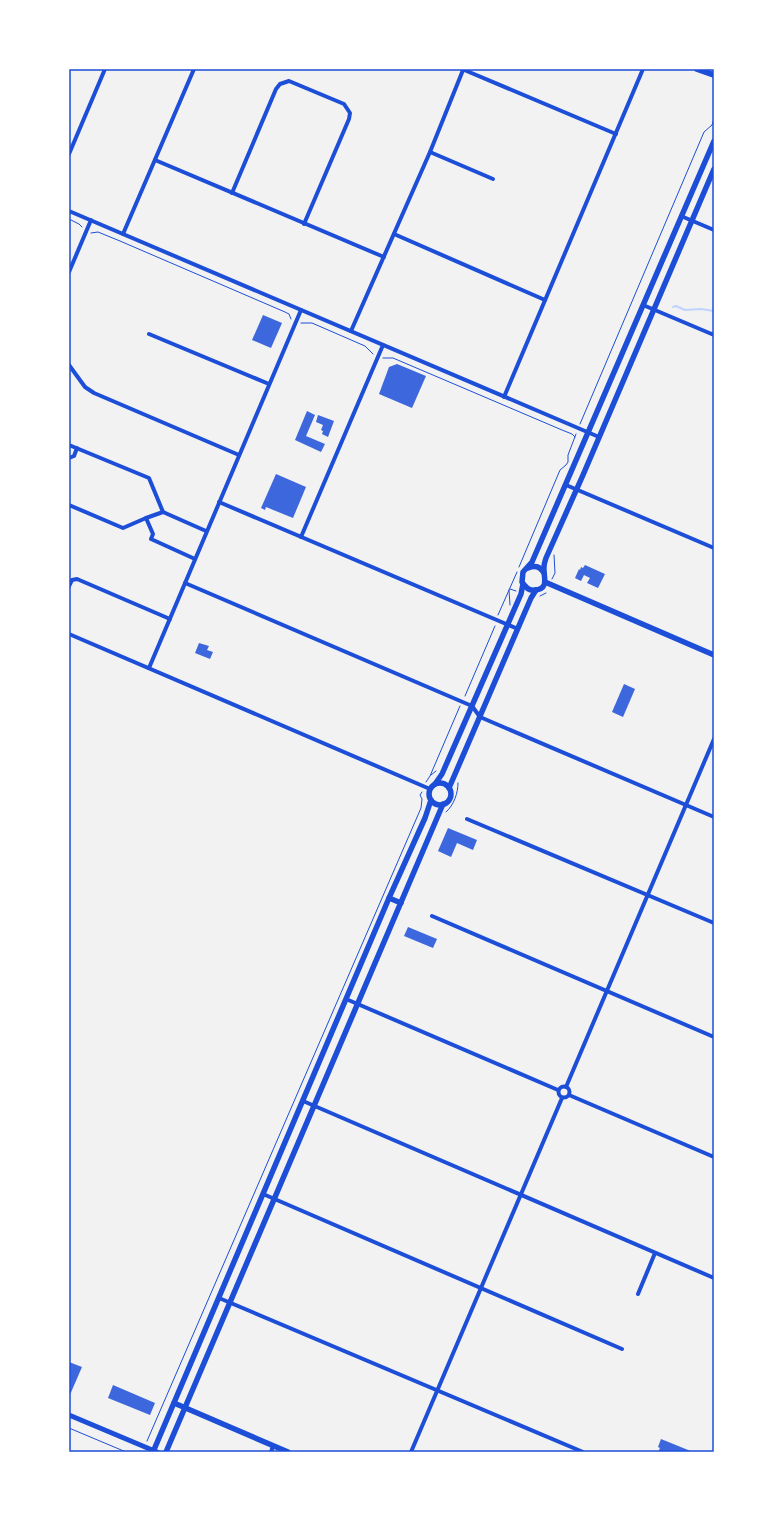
<svg xmlns="http://www.w3.org/2000/svg" width="783" height="1521" viewBox="0 0 783 1521" font-family="Signika,sans-serif">
	<style>
		.lines { fill: none; stroke-linecap: round; stroke-linejoin: round }
		.stream { stroke: #bfd3fe; stroke-width: 2 }
		.building { fill: #3d67dc }
		.path { stroke: #1d4ed8; stroke-width: 1 }
		.minor { stroke: #1d4ed8; stroke-width: 4 }
		.tertiary { stroke: #1d4ed8; stroke-width: 5 }
		.secondary { stroke: #1d4ed8; stroke-width: 5.5 }
		.trunk { stroke: #1d4ed8; stroke-width: 6 }
		.neatline { fill: none; stroke: #1d4ed8; stroke-width: 1.5 }
	</style>
	<rect width="100%" height="100%" fill="#f2f2f2"/>
	<g class="lines">
		<!-- stream -->
		<polyline class="stream" points="673,307 676,306 685,310 701,309 714,311"/>
	</g>
	<!-- building -->
	<g class="building">
		<polygon points="263,315 282,323 271,348 252,340"/>
		<polygon points="397,364 426,376 412,408 379,394 389,367"/>
		<polygon points="307,411 315,415 306,436 325,444 321,452 295,440"/>
		<polygon points="318,415 334,421 328,437 322,434 323,431 321,430 323,425 316,422"/>
		<polygon points="276,474 306,487 293,518 266,507 265,510 261,508"/>
		<polygon points="585,565 605,574 598,588 587,583 590,578 584,575 581,581 575,578 579,569 580,570 581,567 583,568"/>
		<polygon points="199,643 209,646 207,650 213,652 210,659 195,653"/>
		<polygon points="624,684 635,689 623,717 612,712"/>
		<polygon points="448,828 477,840 473,850 457,843 451,857 438,851"/>
		<polygon points="408,927 437,939 433,948 404,936"/>
		<polygon points="69,1362 82,1367 69,1397"/>
		<polygon points="113,1385 155,1403 150,1415 108,1398"/>
		<polygon points="661,1439 693,1452 658,1452 660,1448 658,1447"/>
	</g>
	<g class="lines">
		<!-- path -->
		<g class="path">
			<polyline points="69,219 79,224 82,227"/>
			<polyline points="91,233 98,232 120,241 285,312 289,314 291,319"/>
			<polyline points="301,323 312,323 365,346 373,354"/>
			<polyline points="383,358 393,358 562,430 572,434 575,437"/>
			<polyline points="580,424 704,132 712,125 714,119"/>
			<polyline points="519,567 560,470 566,465 568,462 568,455 576,434"/>
			<polyline points="552,579 555,573 554,555"/>
			<polyline points="510,589 516,591"/>
			<polyline points="509,590 510,605"/>
			<polyline points="540,596 546,593"/>
			<polyline points="498,615 517,572"/>
			<polyline points="465,696 495,626"/>
			<polyline points="431,775 436,771"/>
			<polyline points="426,782 430,776 460,706"/>
			<path d="M446 812C454 805 458 793 458 783"/>
			<polyline points="69,1428 126,1452"/>
			<polyline points="147,1441 421,808 422,799 420,795 422,792"/>
		</g>
		<!-- minor -->
		<g class="minor">
			<polyline points="462,69 616,134"/>
			<polyline points="430,152 493,179"/>
			<polyline points="69,154 105,69"/>
			<polyline points="155,160 384,257"/>
			<polyline points="232,193 276,89 280,84 289,81 344,104 350,113 349,119 304,224"/>
			<polyline points="69,211 599,437"/>
			<polyline points="681,216 714,230"/>
			<polyline points="123,234 194,69"/>
			<polyline points="394,234 545,300"/>
			<polyline points="69,272 91,220"/>
			<polyline points="643,305 714,335"/>
			<polyline points="351,331 430,152 463,70"/>
			<polyline points="149,334 269,384"/>
			<polyline points="69,365 85,387 94,393 239,455"/>
			<polyline points="504,397 643,69"/>
			<polyline points="69,445 149,478 163,512 206,531"/>
			<polyline points="69,458 74,456 77,448"/>
			<polyline points="566,485 714,548"/>
			<polyline points="219,502 518,629"/>
			<polyline points="69,505 123,528 146,518 153,534 151,539 195,559"/>
			<polyline points="146,518 163,512"/>
			<polyline points="301,537 383,345"/>
			<polyline points="185,583 472,706 480,717 714,817"/>
			<polyline points="69,586 72,580 77,579 170,619"/>
			<polyline points="69,634 430,789"/>
			<polyline points="149,668 301,310"/>
			<polyline points="467,819 714,923"/>
			<polyline points="432,916 714,1037"/>
			<polyline points="346,999 558,1090"/>
			<circle cx="564" cy="1092" r="5.5"/>
			<polyline points="566,1087 714,739"/>
			<polyline points="569,1095 714,1157"/>
			<polyline points="303,1101 714,1278"/>
			<polyline points="263,1194 622,1349"/>
			<polyline points="638,1294 655,1253"/>
			<polyline points="219,1298 583,1452"/>
			<polyline points="271,1452 273,1446"/>
			<polyline points="411,1452 562,1098"/>
		</g>
		<!-- tertiary -->
		<polyline class="tertiary" points="69,1415 157,1452"/>
		<!-- secondary -->
		<g class="secondary">
			<path d="M714 141 532 562 523 572 522 582C525 587 529 591 535 590 550 589 543 576 544 567 544 564 545 561 546 558L583 475 714 169"/>
			<path d="M528 568C534 565 540 566 544 573"/>
			<polyline points="545,582 714,655"/>
			<circle cx="440" cy="794" r="11"/>
			<polyline points="435,784 442,774 521,594 523,584"/>
			<polyline points="449,788 531,598 536,590"/>
			<polyline points="389,898 401,903"/>
			<polyline points="174,1403 288,1452"/>
			<polyline points="153,1452 389,898 425,818 431,800"/>
			<polyline points="166,1452 443,804"/>
		</g>
		<!-- trunk -->
		<polyline class="trunk" points="697,69 714,75"/>
	</g>
	<!-- border -->
	<rect width="783" height="1521" fill="none" stroke="#ffffff" stroke-width="140"/>
	<rect x="70" y="70" width="643" height="1381" class="neatline"/>
</svg>
